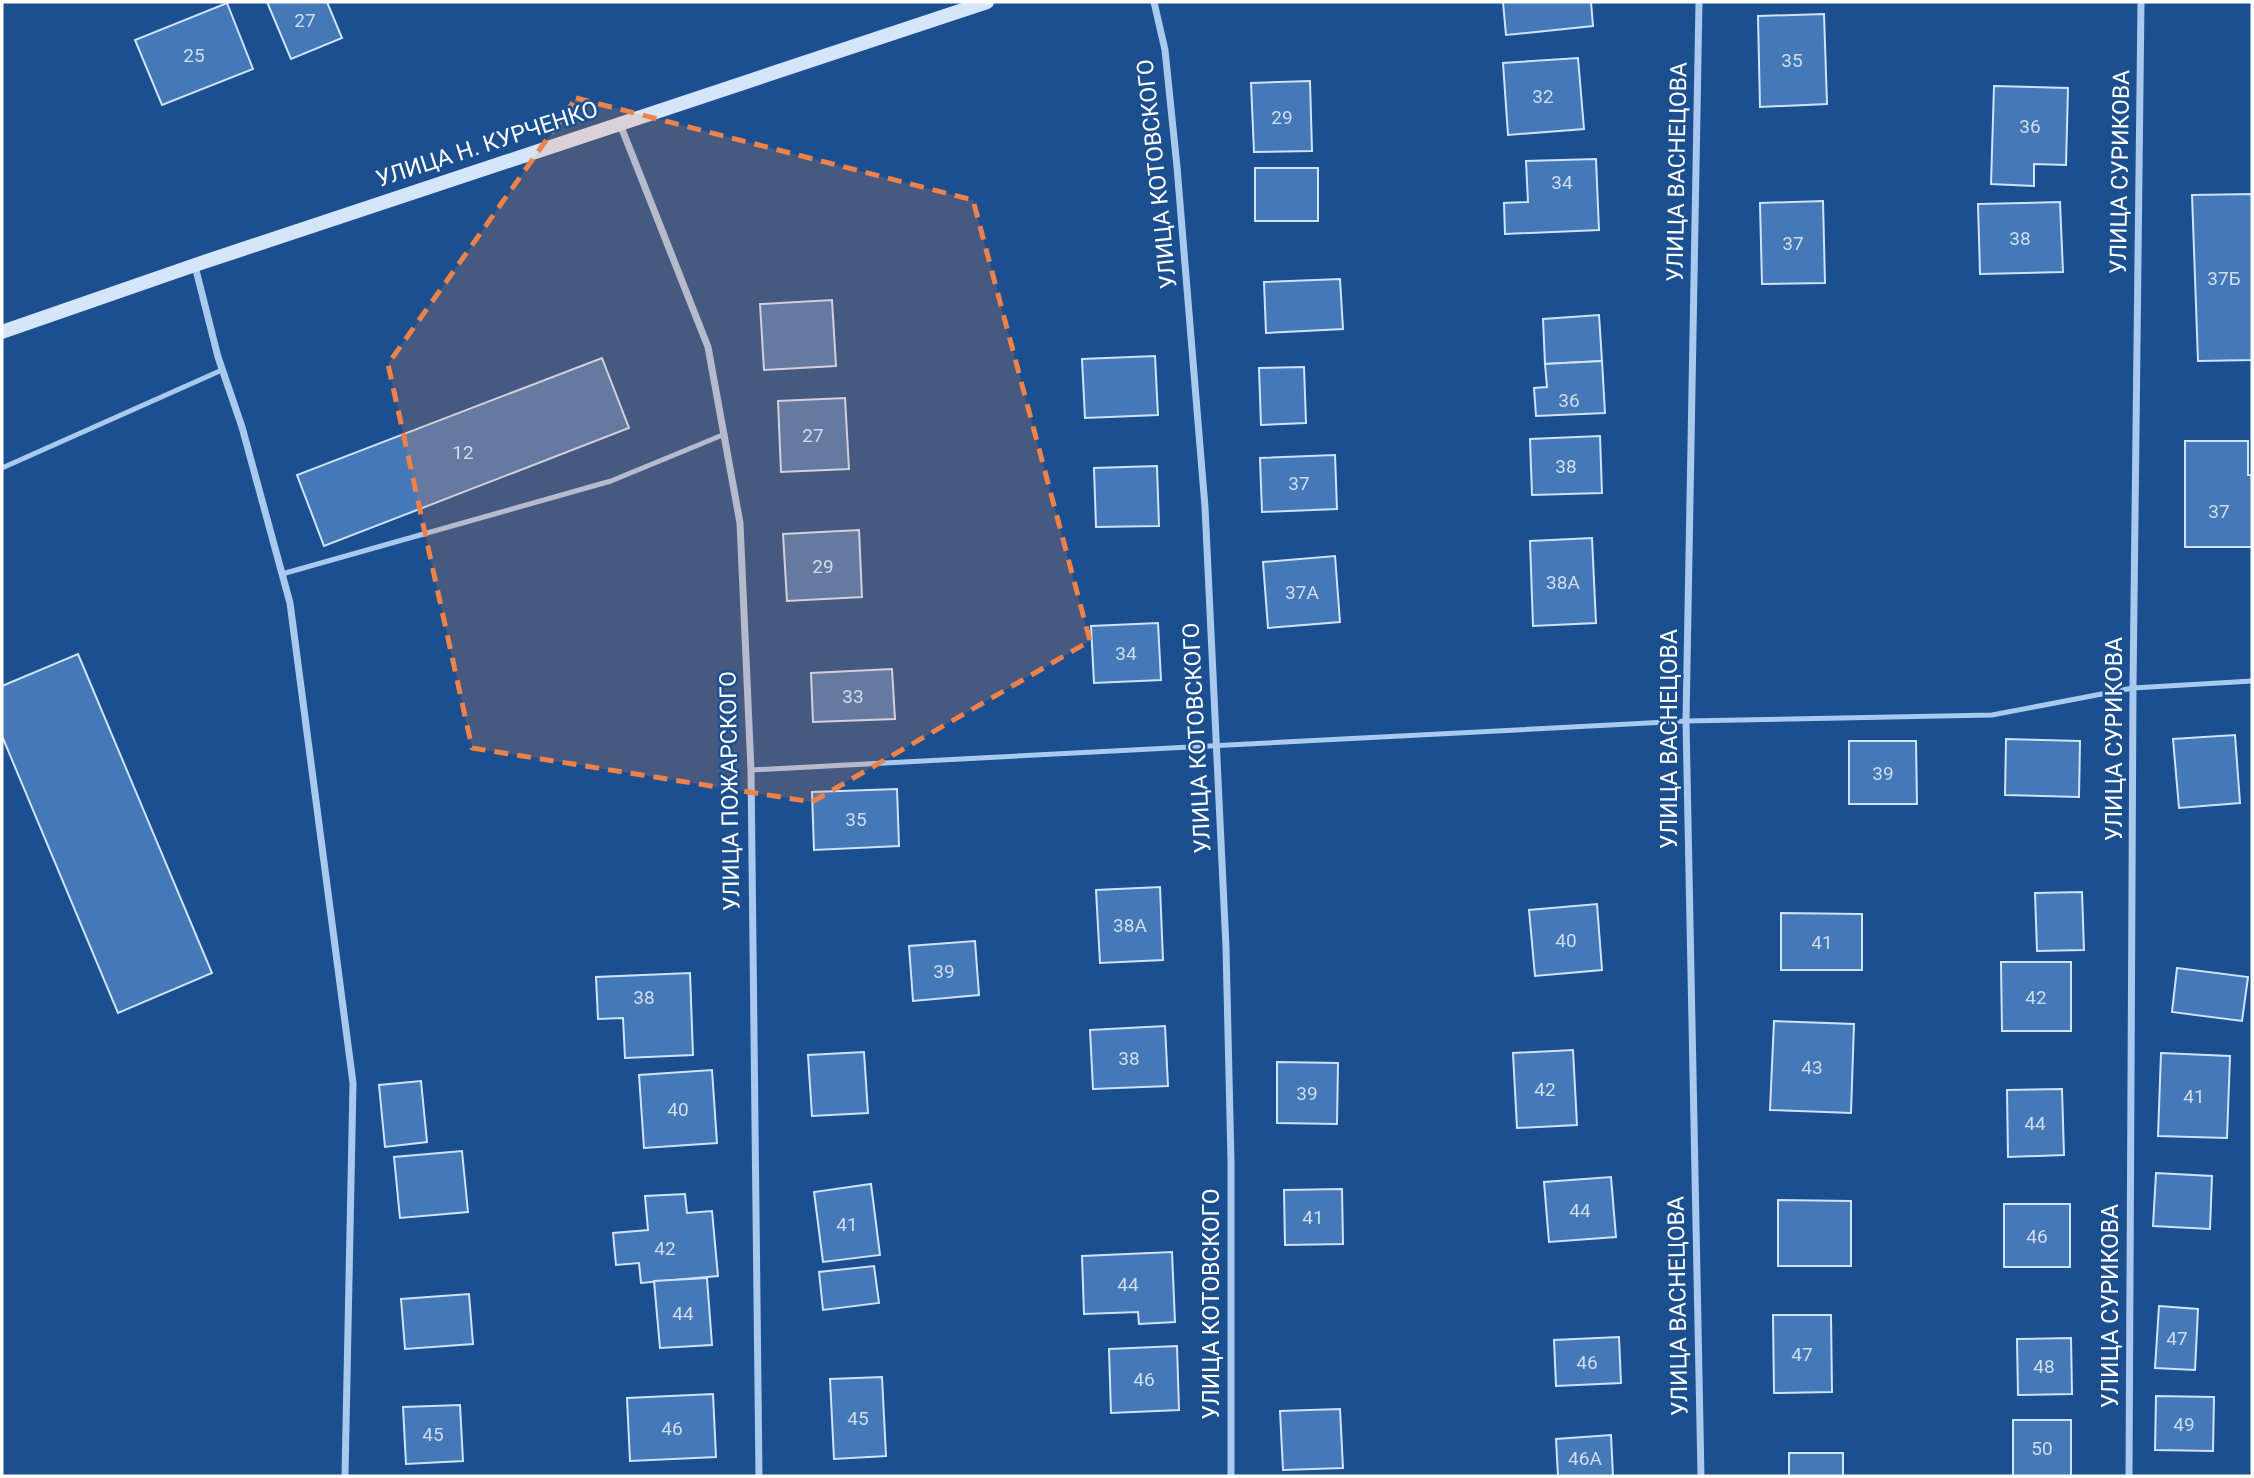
<svg xmlns="http://www.w3.org/2000/svg" width="2254" height="1478" viewBox="0 0 2254 1478" font-family="Roboto,sans-serif">
	<style>
		.building { fill: #4478b7; stroke: #cfe3fa; stroke-width: 2 }
		.lines { fill: none; stroke-linecap: round; stroke-linejoin: round }
		.service { stroke: #a9c9ee; stroke-width: 5 }
		.minor { stroke: #a9c9ee; stroke-width: 7 }
		.secondary { stroke: #d6e6fa; stroke-width: 14 }
		.marked { fill: #ee8249; fill-opacity: 0.2; stroke: #ee8249; stroke-width: 5; stroke-dasharray: 14 9; stroke-linejoin: round }
		.labels { text-anchor: middle; dominant-baseline: central; stroke-width: 5; stroke-linejoin: round; paint-order: stroke }
		.number-label { font-size: 19px; fill: #d0dded }
		.street-label { font-size: 23px; fill: #fff; stroke: #1b4f8f }
	</style>
	<rect width="100%" height="100%" fill="#1b4f8f"/>
	<!-- building -->
	<g class="building">
		<polygon points="267,2 327,2 342,38 291,59"/>
		<polygon points="1503,2 1591,2 1593,26 1506,35"/>
		<polygon points="227,3 253,69 162,105 135,40"/>
		<polygon points="1824,14 1827,104 1760,107 1758,16"/>
		<polygon points="1578,58 1584,129 1508,135 1503,63"/>
		<polygon points="1310,81 1312,151 1254,152 1251,83"/>
		<polygon points="1994,86 2068,88 2066,165 2034,164 2034,186 1991,184"/>
		<polygon points="1596,159 1599,230 1505,234 1504,203 1528,202 1526,161"/>
		<rect x="1255" y="168" width="63" height="53"/>
		<polygon points="2252,194 2252,360 2198,361 2192,195"/>
		<polygon points="1823,201 1825,283 1762,284 1760,203"/>
		<polygon points="2060,202 2063,272 1980,274 1978,204"/>
		<polygon points="1340,279 1343,329 1266,333 1264,282"/>
		<polygon points="832,300 836,366 764,370 760,304"/>
		<polygon points="1599,315 1602,361 1545,364 1543,319"/>
		<polygon points="1155,356 1158,415 1085,418 1082,359"/>
		<polygon points="602,358 629,428 324,546 297,475"/>
		<polygon points="1602,361 1605,413 1536,416 1534,388 1547,387 1545,364"/>
		<polygon points="1304,367 1306,423 1261,425 1259,368"/>
		<polygon points="845,398 849,469 781,472 778,401"/>
		<polygon points="1600,436 1602,493 1532,495 1530,439"/>
		<polygon points="2185,441 2248,441 2248,475 2252,475 2252,547 2185,547"/>
		<polygon points="1335,455 1337,509 1262,512 1260,458"/>
		<polygon points="1157,466 1159,526 1096,527 1094,468"/>
		<polygon points="859,530 862,597 787,601 783,534"/>
		<polygon points="1592,538 1596,623 1533,626 1530,541"/>
		<polygon points="1335,556 1340,622 1268,628 1263,562"/>
		<polygon points="1158,623 1161,680 1094,683 1091,626"/>
		<polygon points="78,654 212,973 118,1013 2,736 2,686"/>
		<polygon points="892,669 895,719 813,722 811,673"/>
		<polygon points="2235,735 2240,803 2179,808 2173,739"/>
		<polygon points="2006,739 2080,741 2079,797 2005,795"/>
		<polygon points="1849,741 1916,741 1917,804 1849,804"/>
		<polygon points="897,789 899,846 814,850 812,792"/>
		<polygon points="1160,887 1163,960 1100,963 1096,890"/>
		<polygon points="2082,892 2084,950 2037,951 2035,893"/>
		<polygon points="1597,904 1602,970 1535,976 1529,910"/>
		<polygon points="1781,913 1862,914 1862,970 1781,970"/>
		<polygon points="975,941 979,995 913,1001 909,946"/>
		<polygon points="2001,962 2071,962 2071,1031 2002,1031"/>
		<polygon points="2177,968 2248,977 2242,1021 2172,1012"/>
		<polygon points="690,973 693,1055 625,1058 623,1018 598,1019 596,977"/>
		<polygon points="1774,1021 1854,1024 1851,1113 1770,1110"/>
		<polygon points="1165,1026 1168,1086 1093,1089 1090,1030"/>
		<polygon points="1573,1050 1577,1125 1517,1128 1513,1053"/>
		<polygon points="864,1052 868,1113 812,1116 808,1055"/>
		<polygon points="2161,1053 2230,1056 2227,1138 2158,1136"/>
		<polygon points="1277,1062 1338,1063 1337,1124 1277,1123"/>
		<polygon points="712,1070 717,1143 644,1148 639,1075"/>
		<polygon points="421,1081 427,1142 385,1147 379,1085"/>
		<polygon points="2062,1089 2064,1155 2008,1157 2007,1090"/>
		<polygon points="462,1151 468,1212 400,1218 394,1157"/>
		<polygon points="2156,1173 2212,1176 2210,1229 2153,1226"/>
		<polygon points="1611,1177 1616,1237 1549,1242 1544,1182"/>
		<polygon points="871,1184 880,1255 823,1262 814,1192"/>
		<polygon points="1342,1189 1343,1244 1285,1245 1284,1190"/>
		<polygon points="685,1194 687,1213 712,1211 718,1276 641,1283 639,1263 616,1265 613,1233 648,1230 645,1196"/>
		<polygon points="1778,1200 1851,1201 1851,1266 1778,1266"/>
		<rect x="2004" y="1204" width="66" height="63"/>
		<polygon points="1172,1252 1175,1322 1139,1324 1138,1312 1084,1314 1082,1256"/>
		<polygon points="874,1266 879,1303 823,1310 819,1272"/>
		<polygon points="707,1278 712,1345 660,1348 654,1281"/>
		<polygon points="469,1294 473,1344 405,1349 401,1299"/>
		<polygon points="2159,1306 2198,1309 2195,1370 2155,1368"/>
		<polygon points="1773,1315 1831,1315 1832,1392 1774,1393"/>
		<polygon points="1619,1337 1621,1383 1556,1386 1554,1340"/>
		<polygon points="2071,1338 2072,1394 2018,1395 2017,1339"/>
		<polygon points="1177,1346 1179,1410 1111,1413 1109,1349"/>
		<polygon points="882,1377 886,1456 834,1459 830,1379"/>
		<polygon points="713,1394 716,1457 630,1461 627,1398"/>
		<polygon points="2156,1396 2214,1397 2213,1451 2155,1450"/>
		<polygon points="460,1405 463,1461 406,1464 403,1407"/>
		<polygon points="1340,1409 1343,1468 1283,1470 1280,1411"/>
		<rect x="2013" y="1420" width="58" height="56"/>
		<polygon points="1611,1435 1613,1476 1558,1476 1556,1439"/>
		<rect x="1789" y="1453" width="54" height="23"/>
	</g>
	<g class="lines">
		<!-- service -->
		<g class="service">
			<polyline points="2,468 222,370"/>
			<polyline points="282,574 611,481 725,434"/>
			<polyline points="751,770 1686,721 1992,715 2133,688 2252,681"/>
		</g>
		<!-- minor -->
		<g class="minor">
			<polyline points="1154,2 1165,50 1177,167 1205,507 1226,947 1231,1161 1231,1476"/>
			<polyline points="1699,2 1686,721 1701,1476"/>
			<polyline points="620,124 708,347 740,523 751,770 759,1476"/>
			<polyline points="195,266 218,357 242,427 290,603 353,1083 345,1476"/>
			<polyline points="2129,1476 2133,688 2141,2"/>
		</g>
		<!-- secondary -->
		<polyline class="secondary" points="2,332 195,265 987,2"/>
	</g>
	<!-- marked area -->
	<path class="marked" d="M576 98 973 200 1090 641 812 802 472 748 388 364Z"/>
	<g class="labels">
		<!-- number labels -->
		<g class="number-label">
			<text x="305" y="20">27</text>
			<text x="194" y="55">25</text>
			<text x="1792" y="60">35</text>
			<text x="1543" y="96">32</text>
			<text x="1282" y="117">29</text>
			<text x="2030" y="126">36</text>
			<text x="1562" y="182">34</text>
			<text x="2020" y="238">38</text>
			<text x="1793" y="243">37</text>
			<text x="2224" y="278">37Б</text>
			<text x="1569" y="400">36</text>
			<text x="813" y="435">27</text>
			<text x="463" y="452">12</text>
			<text x="1566" y="466">38</text>
			<text x="1299" y="483">37</text>
			<text x="2219" y="511">37</text>
			<text x="823" y="566">29</text>
			<text x="1563" y="582">38А</text>
			<text x="1302" y="592">37А</text>
			<text x="1126" y="653">34</text>
			<text x="853" y="696">33</text>
			<text x="1883" y="773">39</text>
			<text x="856" y="819">35</text>
			<text x="1130" y="925">38А</text>
			<text x="1566" y="940">40</text>
			<text x="1822" y="942">41</text>
			<text x="944" y="971">39</text>
			<text x="644" y="997">38</text>
			<text x="2036" y="997">42</text>
			<text x="1129" y="1058">38</text>
			<text x="1812" y="1067">43</text>
			<text x="1545" y="1089">42</text>
			<text x="1307" y="1093">39</text>
			<text x="2194" y="1096">41</text>
			<text x="678" y="1109">40</text>
			<text x="2035" y="1123">44</text>
			<text x="1580" y="1210">44</text>
			<text x="1313" y="1217">41</text>
			<text x="847" y="1224">41</text>
			<text x="2037" y="1236">46</text>
			<text x="665" y="1248">42</text>
			<text x="1128" y="1284">44</text>
			<text x="683" y="1313">44</text>
			<text x="2177" y="1338">47</text>
			<text x="1802" y="1354">47</text>
			<text x="1587" y="1362">46</text>
			<text x="2044" y="1366">48</text>
			<text x="1144" y="1379">46</text>
			<text x="858" y="1418">45</text>
			<text x="2184" y="1424">49</text>
			<text x="672" y="1428">46</text>
			<text x="433" y="1434">45</text>
			<text x="2042" y="1448">50</text>
			<text x="1585" y="1458">46А</text>
		</g>
		<!-- street labels -->
		<g class="street-label">
			<text transform="translate(487 144) rotate(-18)">УЛИЦА Н. КУРЧЕНКО</text>
			<text transform="translate(1677 172) rotate(-89)">УЛИЦА ВАСНЕЦОВА</text>
			<text transform="translate(2120 172) rotate(-89)">УЛИЦА СУРИКОВА</text>
			<text transform="translate(1157 174) rotate(-96)">УЛИЦА КОТОВСКОГО</text>
			<text transform="translate(1197 738) rotate(-93)">УЛИЦА КОТОВСКОГО</text>
			<text transform="translate(1669 739) rotate(-90)">УЛИЦА ВАСНЕЦОВА</text>
			<text transform="translate(2114 739) rotate(-90)">УЛИЦА СУРИКОВА</text>
			<text transform="translate(730 791) rotate(-91)">УЛИЦА ПОЖАРСКОГО</text>
			<text transform="translate(1211 1304) rotate(-90)">УЛИЦА КОТОВСКОГО</text>
			<text transform="translate(1678 1306) rotate(-91)">УЛИЦА ВАСНЕЦОВА</text>
			<text transform="translate(2110 1306) rotate(-90)">УЛИЦА СУРИКОВА</text>
		</g>
	</g>
	<!-- border -->
	<rect width="2254" height="1478" fill="none" stroke="#ffffff" stroke-width="7"/>
</svg>
